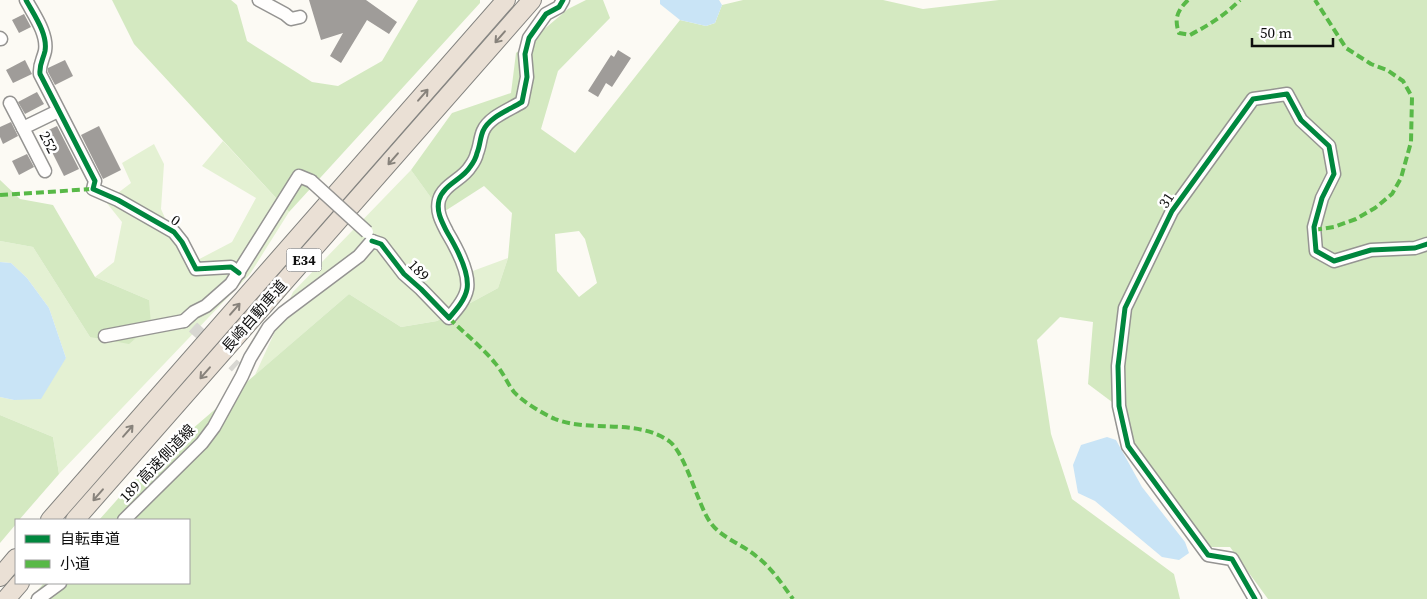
<svg xmlns="http://www.w3.org/2000/svg" width="1427" height="599" viewBox="0 0 1427 599" font-family="'Source Serif 4','Noto Sans JP',serif">
	<style>
		.green { fill: #e4f1d3 }
		.forest { fill: #d4e9c1; fill-rule: evenodd }
		.water { fill: #c9e4f6 }
		.building { fill: #9f9c99 }
		.lines { fill: none; stroke-linecap: round; stroke-linejoin: round }
		.minor-tunnel { stroke: #d8d7d2; stroke-width: 12; stroke-dasharray: 12 6; stroke-linecap: butt }
		.minor-casing { stroke: #959492; stroke-width: 15 }
		.highway-casing { stroke: #82827f; stroke-width: 20 }
		.minor { stroke: #fffefd; stroke-width: 12 }
		.highway { stroke: #eae0d5; stroke-width: 18 }
		.minor-bridge-casing { stroke: #959492; stroke-width: 15; stroke-linecap: butt }
		.minor-bridge { stroke: #fffefd; stroke-width: 12 }
		.quiet { stroke: #58b947; stroke-width: 4; stroke-dasharray: 8 4; stroke-linecap: butt }
		.cycleway-casing { stroke: #fff; stroke-width: 8 }
		.cycleway { stroke: #00873e; stroke-width: 5 }
		.oneway { stroke: #87827b }
		.labels { text-anchor: middle; dominant-baseline: central; stroke-width: 5; stroke-linejoin: round; paint-order: stroke }
		.shield { fill: #fff; stroke: #565656; stroke-width: 1 }
		.shield-label { font-size: 14px; font-weight: bold; fill: #0e0e0e }
		.street-label { font-size: 15px; fill: #0e0e0e; stroke: #fff }
	</style>
	<rect width="100%" height="100%" fill="#fcfaf4"/>
	<!-- green -->
	<g class="green">
		<polygon points="223,141 289,212 250,274 59,474 53,437 0,415 0,397 14,400 66,358 49,308 27,278 11,263 0,262 0,241 33,247 90,337 149,300 95,277 114,262 122,222 106,202 131,183 122,163 154,144 164,164 161,209 186,266 232,242 256,198 202,166"/>
		<polygon points="411,170 442,213 470,272 508,258 498,288 437,321 401,327 349,294 255,375 293,292"/>
	</g>
	<!-- forest -->
	<g class="forest">
		<polygon points="112,0 231,0 237,5 247,41 312,82 338,86 382,61 418,0 480,0 480,3 289,212 134,44"/>
		<path d="M586 0H603L610 18 558 71 541 129 575 153 680 20 706 26 715 23 722 5 743 0H883L923 9 999 0H1427V599H1268L1230 547H1195L1124 447 1112 402 1088 384 1093 322 1060 317 1037 340 1051 434 1072 499 1174 574 1180 599H30L44 583H189V520H99L140 474 349 294 401 327 437 321 498 288 508 258 512 213 484 186 442 213 411 170 452 113 511 93 516 53 568 9ZM579 231 585 239 597 283 579 297 557 271 555 234Z"/>
		<polygon points="0,180 20,199 53,205 95,277 149,300 151,325 129,344 90,337 33,247 0,241"/>
		<polygon points="0,415 53,437 59,474 19,520 16,520 16,524 0,543"/>
	</g>
	<!-- water -->
	<g class="water">
		<polygon points="660,0 719,0 722,5 715,23 706,26 680,20 660,4"/>
		<polygon points="0,262 11,263 27,278 49,308 66,358 41,399 14,400 0,397"/>
		<polygon points="1107,437 1116,440 1142,487 1185,542 1189,553 1179,560 1162,557 1095,501 1078,493 1073,465 1081,445"/>
	</g>
	<!-- building -->
	<g class="building">
		<polygon points="309,0 366,0 397,22 389,34 367,20 341,63 330,56 343,33 321,40"/>
		<polygon points="24,14 31,27 19,33 12,20"/>
		<polygon points="618,50 631,58 612,87 606,83 598,97 588,91 611,55 614,57"/>
		<polygon points="25,60 32,74 13,83 6,70"/>
		<polygon points="65,60 73,76 55,85 48,72 48,68"/>
		<polygon points="37,92 44,104 25,114 18,102"/>
		<polygon points="11,122 18,136 3,144 0,137 0,127"/>
		<polygon points="57,126 79,169 64,176 50,148 47,150 40,134"/>
		<polygon points="99,126 121,170 103,179 81,135"/>
		<polygon points="27,154 34,167 19,175 12,161"/>
	</g>
	<g class="lines">
		<!-- minor-tunnel -->
		<polyline class="minor-tunnel" points="193,327 236,367"/>
		<defs>
			<g id="minor">
				<path d="M26 0C34 15 48 34 45 51 43 60 39 64 40 74L95 181 93 189 118 200 174 232 182 242 196 269 231 267 239 273"/>
				<polyline points="259,0 285,14 291,19 300,17"/>
				<polyline points="0,38 1,39"/>
				<polyline points="10,103 23,128"/>
				<polyline points="45,171 23,128 58,111"/>
				<path d="M372 241 381 244 404 274 421 289 449 318C456 310 465 300 467 289 470 272 456 247 447 232 442 222 436 212 439 200 443 185 463 179 470 167 473 163 476 158 477 153 480 146 480 138 483 131 489 117 509 110 522 102L527 77 525 54 529 38 546 14 559 7 563 0"/>
				<polyline points="184,321 194,312 206,306 231,284 299,176 311,181"/>
				<polyline points="105,336 184,321"/>
				<polyline points="124,520 202,443 214,427 242,376 250,358 269,327 283,313 359,256 372,241"/>
				<polyline points="38,599 60,583"/>
				<polyline points="1255,599 1232,559 1208,555 1128,446 1119,406 1118,366 1125,308 1172,211 1253,99 1287,94 1301,120 1329,146 1334,174 1322,198 1314,227 1316,251 1334,261 1371,250 1415,248 1427,244"/>
			</g>
			<g id="highway">
				<polyline points="50,520 506,0"/>
				<polyline points="75,520 532,0"/>
				<polyline points="0,577 16,558"/>
				<polyline points="6,599 20,583"/>
			</g>
		</defs>
		<!-- minor casing -->
		<use href="#minor" class="minor-casing"/>
		<!-- highway casing -->
		<use href="#highway" class="highway-casing"/>
		<!-- minor -->
		<use href="#minor" class="minor"/>
		<!-- highway -->
		<use href="#highway" class="highway"/>
		<defs>
			<polyline id="minor-bridge" points="311,181 367,232"/>
		</defs>
		<!-- minor-bridge casing -->
		<use href="#minor-bridge" class="minor-bridge-casing"/>
		<!-- minor-bridge -->
		<use href="#minor-bridge" class="minor-bridge"/>
		<!-- quiet -->
		<g class="quiet">
			<path d="M1188 0C1177 11 1174 19 1179 33L1190 35C1209 25 1225 15 1240 0"/>
			<polyline points="0,195 93,189"/>
			<polyline points="1314,230 1334,227 1356,219 1375,208 1392,194 1401,178 1411,142 1412,97 1403,81 1387,70 1371,64 1346,48 1315,0"/>
			<path d="M449 318C464 333 482 347 495 363 503 372 507 383 514 392 522 401 543 414 555 419 591 433 636 418 669 441 686 454 697 503 710 522 721 538 742 544 756 556 771 567 782 584 793 599"/>
		</g>
		<defs>
			<g id="cycleway">
				<path d="M26 0C34 15 48 34 45 51 43 60 39 64 40 74L95 181 93 189 118 200 174 232 182 242 196 269 231 267 239 273"/>
				<path d="M372 241 381 244 404 274 421 289 449 318C456 310 465 300 467 289 470 272 456 247 447 232 442 222 436 212 439 200 443 185 463 179 470 167 473 163 476 158 477 153 480 146 480 138 483 131 489 117 509 110 522 102L527 77 525 54 529 38 546 14 559 7 563 0"/>
				<polyline points="1255,599 1232,559 1208,555 1128,446 1119,406 1118,366 1125,308 1172,211 1253,99 1287,94 1301,120 1329,146 1334,174 1322,198 1314,227 1316,251 1334,261 1371,250 1415,248 1427,244"/>
			</g>
		</defs>
		<!-- cycleway casing -->
		<use href="#cycleway" class="cycleway-casing"/>
		<!-- cycleway -->
		<use href="#cycleway" class="cycleway"/>
	</g>
	<!-- one-way arrows -->
	<defs><path id="oneway-shaft" d="M-6 0H5M1.5-3L5.5 0L1.5 3" fill="none" stroke-width="1.6" stroke-linecap="round" stroke-linejoin="round" transform="scale(1.25)"/></defs>
	<g class="oneway">
		<use href="#oneway-shaft" transform="translate(500 37) rotate(131)"/>
		<use href="#oneway-shaft" transform="translate(423 95) rotate(-49)"/>
		<use href="#oneway-shaft" transform="translate(393 159) rotate(131)"/>
		<use href="#oneway-shaft" transform="translate(235 309) rotate(-49)"/>
		<use href="#oneway-shaft" transform="translate(205 373) rotate(131)"/>
		<use href="#oneway-shaft" transform="translate(128 431) rotate(-49)"/>
		<use href="#oneway-shaft" transform="translate(98 495) rotate(131)"/>
	</g>
	<g class="labels">
		<!-- shield labels -->
		<rect class="shield" x="286.5" y="248.5" width="35" height="23" rx="4"/>
		<g class="shield-label">
			<text x="304" y="260">E34</text>
		</g>
		<!-- street labels -->
		<g class="street-label">
			<text transform="translate(49 142) rotate(63)">252</text>
			<text transform="translate(1166 200) rotate(-57)">31</text>
			<text transform="translate(176 220) rotate(36)">0</text>
			<text transform="translate(419 270) rotate(46)">189</text>
			<text transform="translate(254 316) rotate(-49)">長崎自動車道</text>
			<text transform="translate(157 463) rotate(-46)">189 高速側道線</text>
		</g>
	</g>
	<!-- legend -->
	<rect x="15" y="519" width="175" height="65" fill="#ffffff" stroke="#9f9f9f"/>
	<rect x="25" y="535" width="25" height="8" fill="#00873e" stroke="#9f9f9f"/>
	<text x="60" y="544" font-size="15" fill="#0e0e0e">自転車道</text>
	<rect x="25" y="560" width="25" height="8" fill="#58b947" stroke="#9f9f9f"/>
	<text x="60" y="569" font-size="15" fill="#0e0e0e">小道</text>
	<!-- scale -->
	<path d="M1252 38v8h81v-8" fill="none" stroke="#0e0e0e" stroke-width="2.5"/>
	<text x="1260" y="38" font-size="15" fill="#0e0e0e" stroke="#ffffff" stroke-width="4" paint-order="stroke">50 m</text>
</svg>
